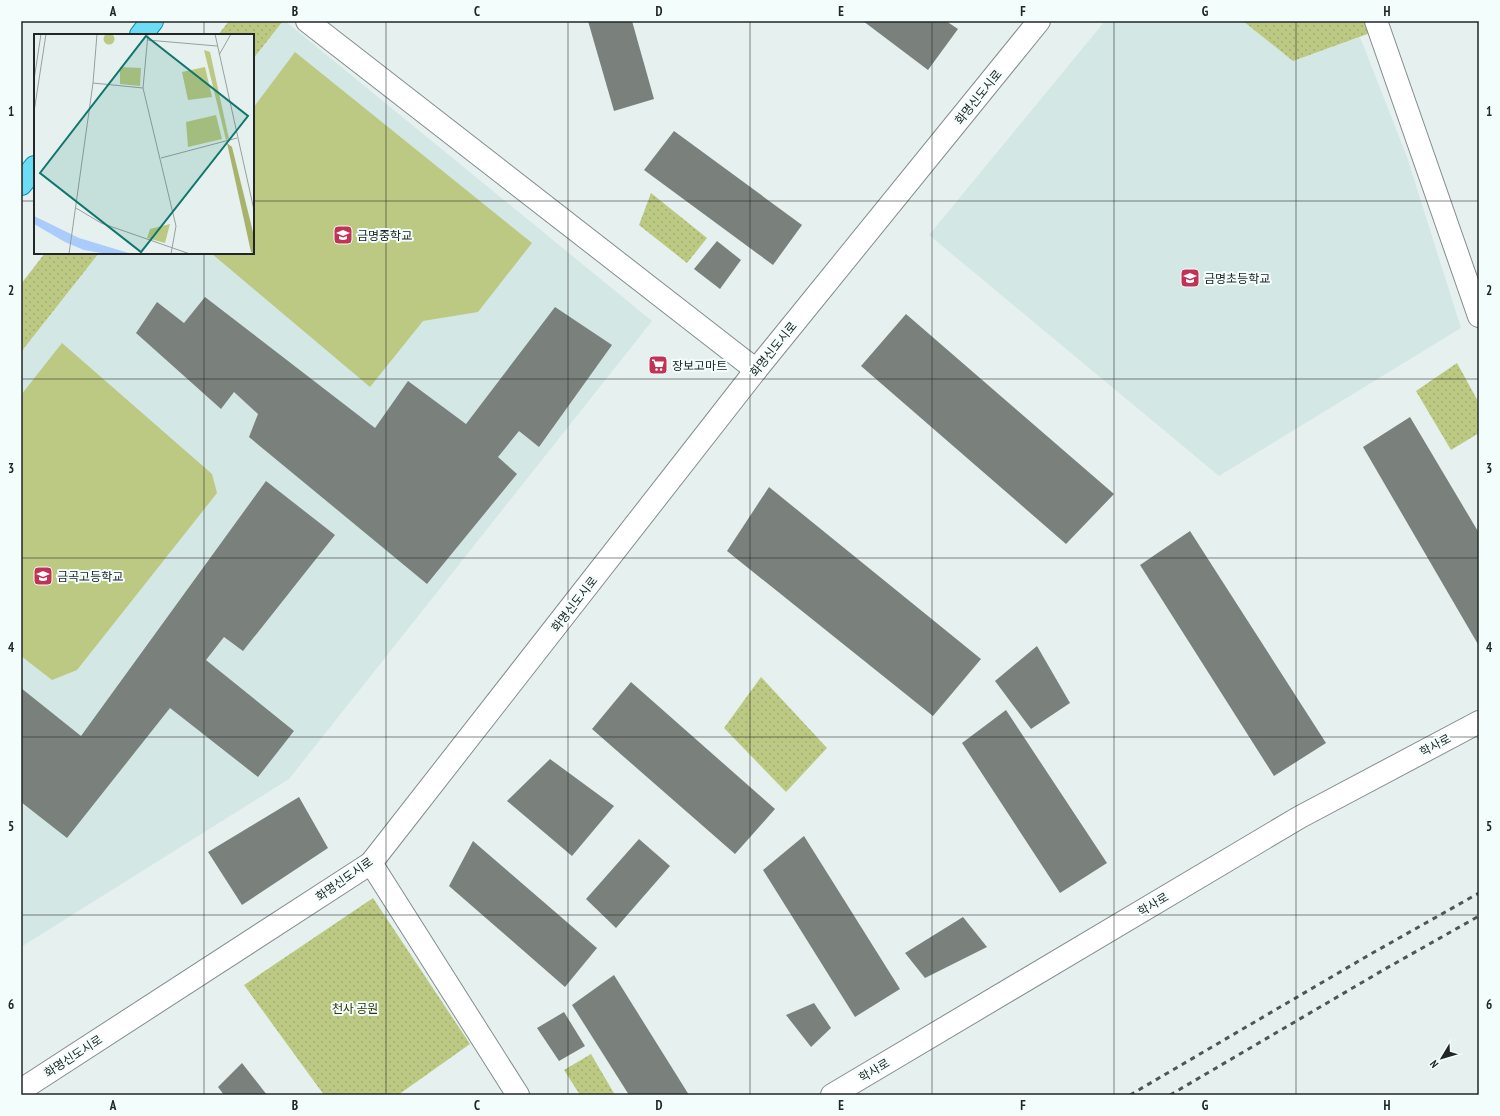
<svg xmlns="http://www.w3.org/2000/svg" width="1500" height="1116" viewBox="0 0 1500 1116" font-family="'PT Sans Narrow','Noto Sans KR',sans-serif">
	<style>
		.built { fill: #d3e7e4 }
		.grass { fill: url(#grass-dots) }
		.pitch { fill: #bcc982 }
		.building { fill: #7a817c }
		.lines { fill: none; stroke-linecap: round; stroke-linejoin: round }
		.street-casing { stroke: #848d8c; stroke-width: 24 }
		.secondary-casing { stroke: #848d8c; stroke-width: 24 }
		.primary-casing { stroke: #138eab; stroke-width: 24 }
		.street { stroke: #fff; stroke-width: 22 }
		.secondary { stroke: #fff; stroke-width: 22 }
		.primary { stroke: #6dddf7; stroke-width: 22 }
		.rail { stroke: #505555; stroke-width: 3; stroke-dasharray: 5 5; stroke-linecap: butt }
		.grid { fill: none; stroke: #222626; stroke-width: 1; stroke-opacity: 0.55 }
		.labels { text-anchor: middle; dominant-baseline: central; stroke-width: 4; stroke-linejoin: round; paint-order: stroke }
		.street-label { font-size: 12px; fill: #222626; stroke: #f3fefc }
		.poi-label { font-size: 12px; fill: #222626; stroke: #f3fefc; text-anchor: start }
		.park-label { font-size: 12px; fill: #313700; stroke: #f3fefc }
		.inset-road { fill: none; stroke: #98a09f; stroke-width: 1 }
		.view { fill: #0f766e; fill-opacity: 0.15; stroke: #0f766e; stroke-width: 2 }
		.inset-edge { fill: none; stroke: #222626; stroke-width: 2 }
		.neatline { fill: none; stroke: #222626; stroke-width: 1.5 }
		.grid-label { font-size: 13px; text-anchor: middle; font-weight: bold; fill: #222626 }
	</style>
	<defs>
		<pattern id="grass-dots" width="8" height="8" patternUnits="userSpaceOnUse"><rect width="8" height="8" fill="#bcc982"/><path d="M2 2h.1M6 6h.1" fill="none" stroke="#a1ac70" stroke-width="1.8" stroke-linecap="round"/></pattern>
	</defs>
	<rect width="100%" height="100%" fill="#e6f1ef"/>
	<!-- built -->
	<g class="built">
		<polygon points="283,21 285,21 652,321 289,779 21,947 21,352 99,253 253,253 253,59"/>
		<polygon points="1105,21 1243,21 1293,61 1360,37 1407,157 1461,328 1219,476 929,235"/>
	</g>
	<!-- grass -->
	<g class="grass">
		<polygon points="229,21 283,21 253,59 253,35 218,35"/>
		<polygon points="1243,21 1368,21 1373,32 1293,61"/>
		<polygon points="651,193 707,238 687,263 639,225"/>
		<polygon points="45,253 99,253 21,352 21,284"/>
		<polygon points="1457,363 1479,403 1479,433 1451,450 1416,391"/>
		<polygon points="761,677 827,748 786,792 724,728"/>
		<polygon points="373,898 470,1044 398,1095 324,1095 244,985"/>
		<polygon points="591,1054 615,1095 580,1095 564,1070"/>
	</g>
	<!-- pitch -->
	<g class="pitch">
		<polygon points="295,52 532,243 478,312 423,321 370,387 211,253 253,253 253,108"/>
		<polygon points="62,343 212,474 217,493 77,670 52,680 21,656 21,395"/>
	</g>
	<!-- building -->
	<g class="building">
		<polygon points="588,21 632,21 654,99 614,111"/>
		<polygon points="863,21 946,21 958,29 928,70"/>
		<polygon points="674,131 802,225 773,265 644,170"/>
		<polygon points="717,241 741,260 720,289 694,269"/>
		<polygon points="205,297 375,428 408,381 466,424 555,307 612,345 539,447 519,431 498,457 517,474 427,584 249,437 258,414 234,392 221,409 136,333 157,302 184,323"/>
		<polygon points="906,314 1114,494 1066,544 861,366"/>
		<polygon points="1410,417 1479,533 1479,646 1363,447"/>
		<polygon points="266,481 335,535 243,651 224,637 206,660 294,731 258,777 170,708 67,838 21,802 21,688 81,736"/>
		<polygon points="769,487 981,659 933,716 727,551"/>
		<polygon points="1190,531 1326,743 1274,776 1140,565"/>
		<polygon points="1037,646 1070,703 1031,729 995,681"/>
		<polygon points="631,682 775,809 735,854 592,729"/>
		<polygon points="1006,710 1107,863 1060,893 962,743"/>
		<polygon points="550,759 614,806 572,856 507,801"/>
		<polygon points="299,797 328,848 242,905 208,852"/>
		<polygon points="804,836 900,989 855,1017 763,870"/>
		<polygon points="639,839 670,866 616,928 586,899"/>
		<polygon points="473,841 597,948 565,987 449,886"/>
		<polygon points="963,917 987,947 925,978 905,953"/>
		<polygon points="614,975 689,1095 629,1095 572,1005"/>
		<polygon points="814,1003 831,1028 811,1047 786,1015"/>
		<polygon points="564,1012 585,1046 559,1061 537,1028"/>
		<polygon points="242,1063 267,1095 224,1095 218,1087"/>
	</g>
	<g class="lines">
		<defs>
			<g id="street">
				<polyline points="307,21 756,370"/>
				<polyline points="1376,21 1479,316"/>
				<polyline points="371,863 518,1095"/>
			</g>
			<g id="secondary">
				<polyline points="21,1090 371,863 756,370 1039,21"/>
				<polyline points="832,1095 1300,817 1479,722"/>
			</g>
			<g id="primary">
				<polyline points="141,35 152,21"/>
				<polyline points="21,184 35,167"/>
			</g>
		</defs>
		<!-- street casing -->
		<use href="#street" class="street-casing"/>
		<!-- secondary casing -->
		<use href="#secondary" class="secondary-casing"/>
		<!-- primary casing -->
		<use href="#primary" class="primary-casing"/>
		<!-- street -->
		<use href="#street" class="street"/>
		<!-- secondary -->
		<use href="#secondary" class="secondary"/>
		<!-- primary -->
		<use href="#primary" class="primary"/>
		<!-- rail -->
		<g class="rail">
			<polyline points="1130,1095 1369,955 1479,893"/>
			<polyline points="1170,1095 1385,969 1479,916"/>
		</g>
	</g>
	<!-- grid -->
	<path class="grid" d="M204 21V35M386 21V1095M568 21V1095M750 21V1095M932 21V1095M1114 21V1095M1296 21V1095M21 201H35M253 201H1479M204 253V1095M21 379H1479M21 558H1479M21 737H1479M21 915H1479"/>
	<!-- icons -->
	<defs>
		<symbol id="school-square" viewBox="-11 -11 22 22"><rect x="-9" y="-9" width="18" height="18" rx="4" fill="#c23254" stroke="#f3fefc"/><path d="M0-5L7-2L0 1L-7-2ZM-4 1L0 2.5L4 1V4Q0 6-4 4Z" fill="#fff"/></symbol>
		<symbol id="supermarket-square" viewBox="-11 -11 22 22"><rect x="-9" y="-9" width="18" height="18" rx="4" fill="#c23254" stroke="#f3fefc"/><path d="M-6-5.5h2.5l.6 2H6L4.5 2H-2.5L-4.4-4H-6ZM-1.5 3.2a1.3 1.3 0 1 0 .1 0ZM3 3.2a1.3 1.3 0 1 0 .1 0Z" fill="#fff"/></symbol>
	</defs>
	<g fill-rule="evenodd">
		<use href="#school-square" x="332" y="224" width="22" height="22"/>
		<use href="#school-square" x="1179" y="267" width="22" height="22"/>
		<use href="#supermarket-square" x="647" y="354" width="22" height="22"/>
		<use href="#school-square" x="32" y="565" width="22" height="22"/>
	</g>
	<g class="labels">
		<!-- street labels -->
		<g class="street-label">
			<text transform="translate(978 97) rotate(-51)">화명신도시로</text>
			<text transform="translate(773 349) rotate(-51)">화명신도시로</text>
			<text transform="translate(574 604) rotate(-52)">화명신도시로</text>
			<text transform="translate(1435 745) rotate(-28)">학사로</text>
			<text transform="translate(344 879) rotate(-35)">화명신도시로</text>
			<text transform="translate(1153 904) rotate(-31)">학사로</text>
			<text transform="translate(73 1056) rotate(-33)">화명신도시로</text>
			<text transform="translate(874 1070) rotate(-31)">학사로</text>
		</g>
		<!-- poi labels -->
		<g class="poi-label">
			<text x="357" y="235">금명중학교</text>
			<text x="1204" y="278">금명초등학교</text>
			<text x="672" y="365">장보고마트</text>
			<text x="57" y="576">금곡고등학교</text>
		</g>
		<!-- park labels -->
		<g class="park-label">
			<text x="355" y="1008">천사 공원</text>
		</g>
	</g>
	<!-- overview -->
	<g transform="translate(34 34)">
		<rect width="220" height="220" fill="#e6f1ef"/>
		<path d="M69.5 5a5.5 5.5 0 1 1 11 0a5.5 5.5 0 1 1-11 0ZM170 16 176 18 195 105 192 106ZM86 33 107 34 106 52 86 50ZM136 190 131 209 113 204 116 195Z" fill="#bcc982"/>
		<path d="M193 109 198 113 220 202V220L217 218Z" fill="#a7b36b"/>
		<path d="M171 33 178 63 154 66 148 38ZM182 81 188 105 154 113 152 88Z" fill="#bcc982"/>
		<path d="M0 182 45 204 98 220H73L50 216 31 208 0 190Z" fill="#a9ccfc"/>
		<path class="inset-road" d="M114 0 109 54 142 192 137 220M181 0 220 176M113 6 183 12M185 21 197 0M0 46 7 0M59 49 109 54M0 78 12 0M127 124 203 104M42 174 67 189 156 220M35 220 59 49 63 0"/>
		<path class="view" d="M112 2 214 82 107 218 6 139Z"/>
		<rect width="220" height="220" class="inset-edge"/>
	</g>
	<!-- border -->
	<rect width="1500" height="1116" fill="none" stroke="#f3fefc" stroke-width="44"/>
	<!-- north arrow -->
	<g transform="translate(1442 1058) rotate(232)" stroke="#f3fefc" stroke-width="3" paint-order="stroke">
	<path d="M0-3L7 15L0 10L-7 15Z" fill="#222626"/>
	<text y="-6" font-size="11" font-weight="bold" text-anchor="middle" fill="#222626">N</text>
	</g>
	<rect x="22" y="22" width="1456" height="1072" class="neatline"/>
	<g class="grid-label">
		<text x="113" y="16">A</text>
		<text x="295" y="16">B</text>
		<text x="477" y="16">C</text>
		<text x="659" y="16">D</text>
		<text x="841" y="16">E</text>
		<text x="1023" y="16">F</text>
		<text x="1205" y="16">G</text>
		<text x="1387" y="16">H</text>
		<text x="11" y="116">1</text>
		<text x="1489" y="116">1</text>
		<text x="11" y="295">2</text>
		<text x="1489" y="295">2</text>
		<text x="11" y="473">3</text>
		<text x="1489" y="473">3</text>
		<text x="11" y="652">4</text>
		<text x="1489" y="652">4</text>
		<text x="11" y="831">5</text>
		<text x="1489" y="831">5</text>
		<text x="11" y="1009">6</text>
		<text x="1489" y="1009">6</text>
		<text x="113" y="1110">A</text>
		<text x="295" y="1110">B</text>
		<text x="477" y="1110">C</text>
		<text x="659" y="1110">D</text>
		<text x="841" y="1110">E</text>
		<text x="1023" y="1110">F</text>
		<text x="1205" y="1110">G</text>
		<text x="1387" y="1110">H</text>
	</g>
</svg>
